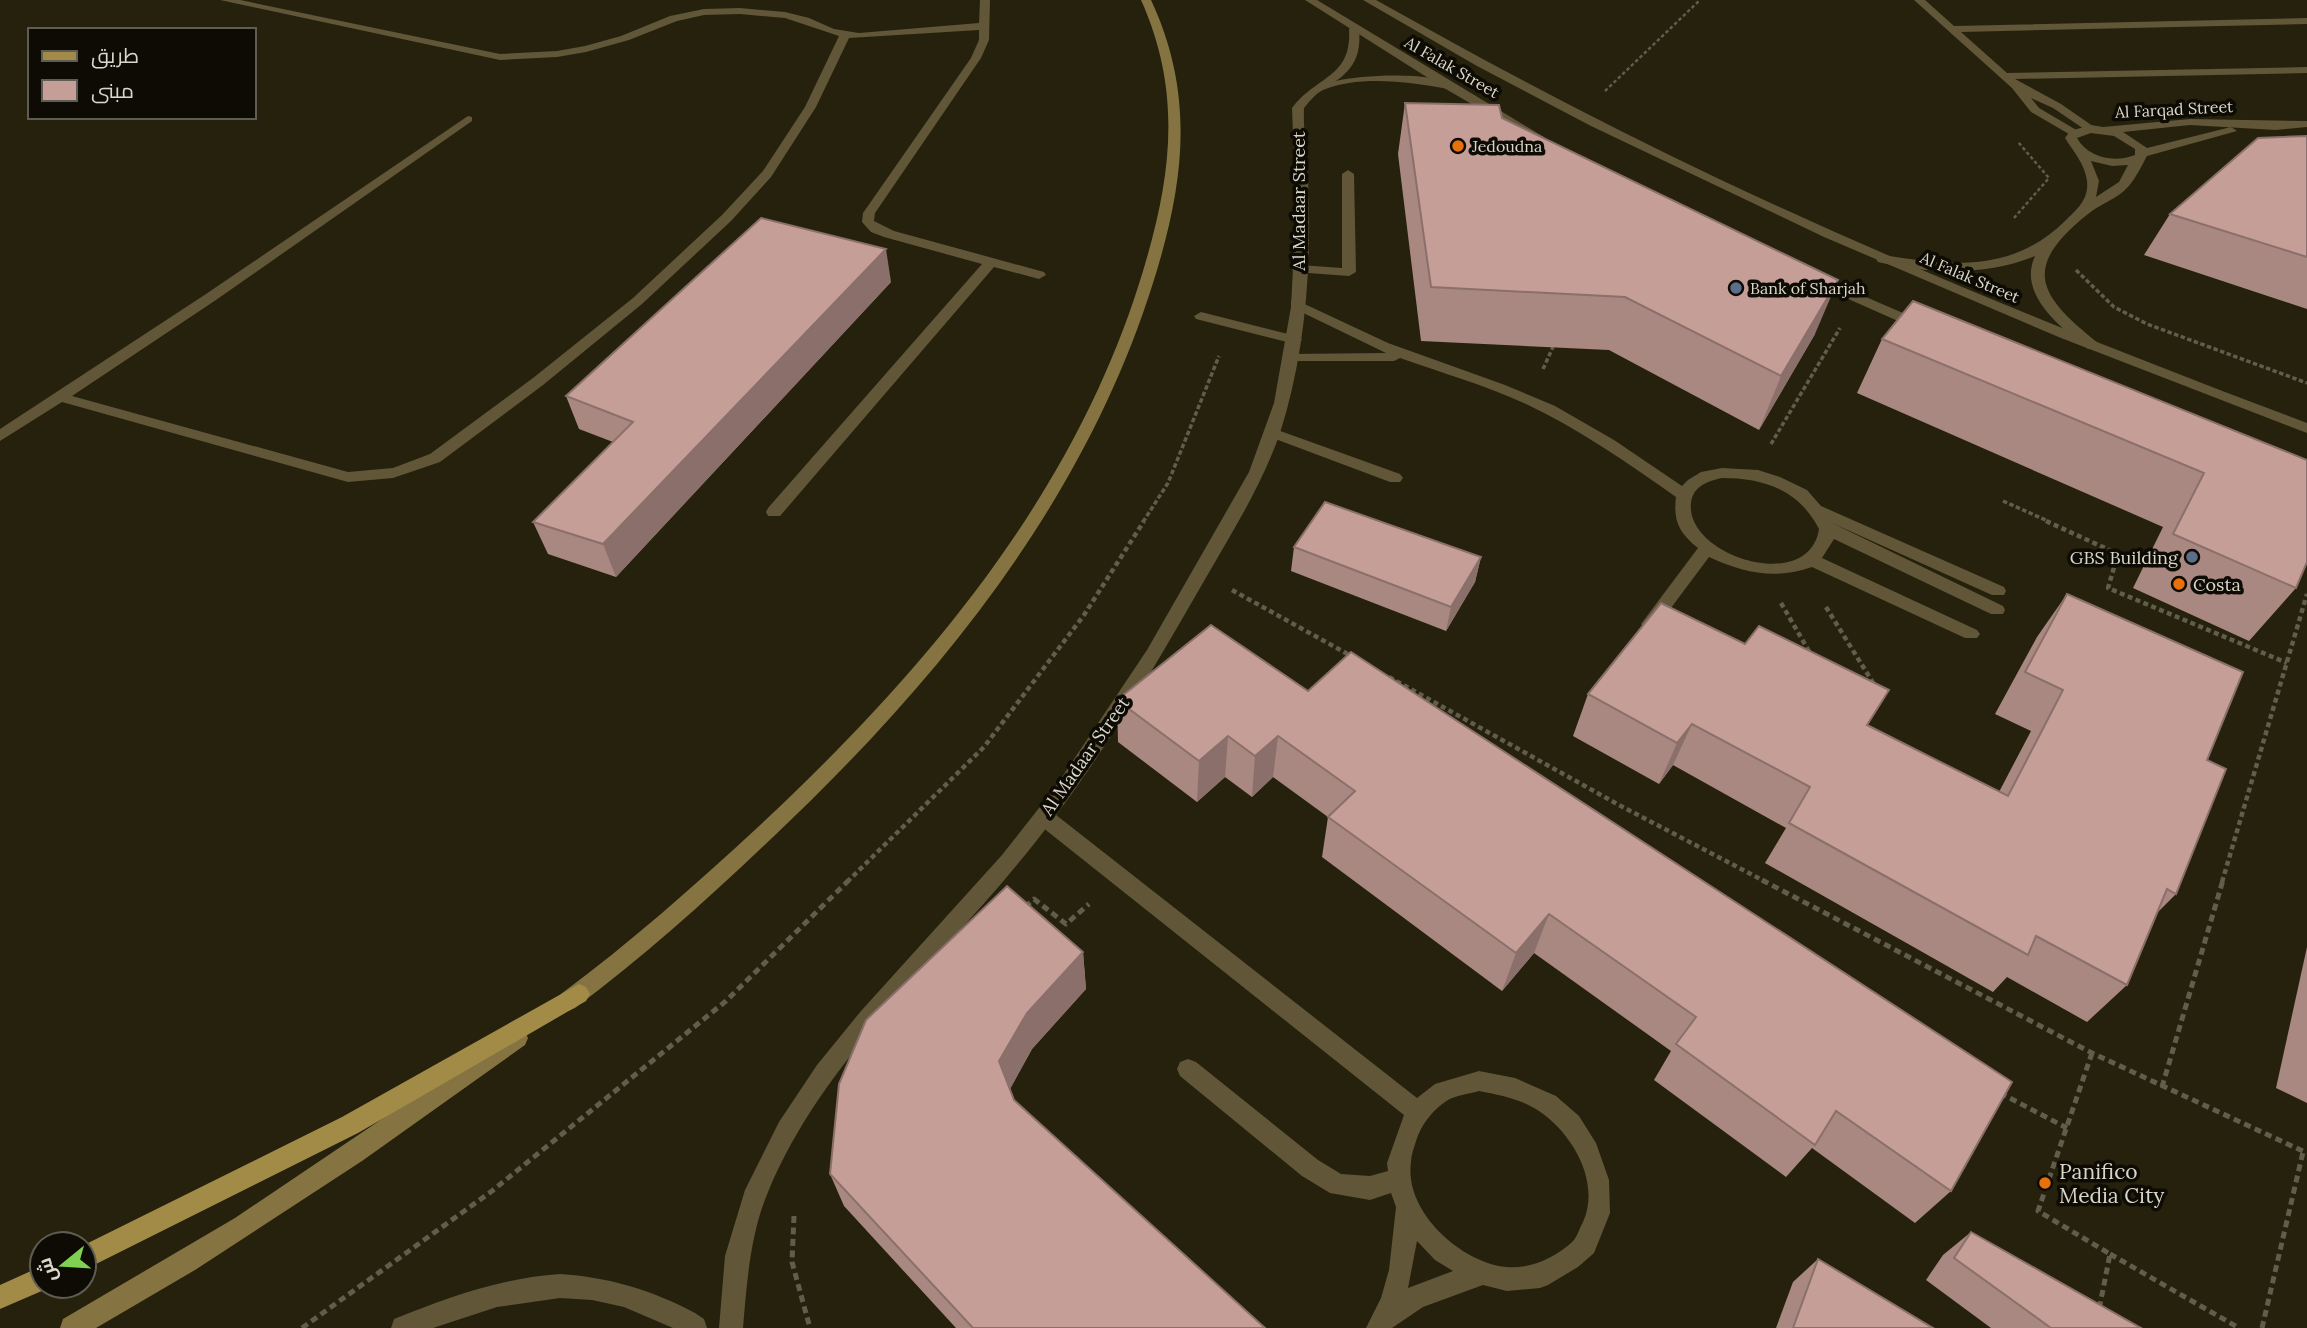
<svg xmlns="http://www.w3.org/2000/svg" width="2307" height="1328" viewBox="0 0 2307 1328" font-family="Lora,Cairo,serif">
	<style>
		.lines { fill: none; stroke-linecap: round; stroke-linejoin: round }
		.path-far3 { stroke: #615d4b; stroke-width: 2.5; stroke-dasharray: 3.5 2.5; stroke-linecap: butt }
		.path-far2 { stroke: #615d4b; stroke-width: 3.5; stroke-dasharray: 4.5 2.5; stroke-linecap: butt }
		.path-far1 { stroke: #615d4b; stroke-width: 4.5; stroke-dasharray: 5 3.5; stroke-linecap: butt }
		.path { stroke: #615d4b; stroke-width: 5; stroke-dasharray: 7 4.5; stroke-linecap: butt }
		.service { fill: #615637; fill-rule: evenodd }
		.minor { fill: #615637; fill-rule: evenodd }
		.tertiary { fill: #615637; fill-rule: evenodd }
		.secondary { fill: #857441; fill-rule: evenodd }
		.primary { fill: #a18b47; fill-rule: evenodd }
		.wall { fill: #a98882 }
		.shaded-wall { fill: #8a6f6a }
		.building { fill: #c59e97; stroke: #8a6f6a; stroke-width: 2 }
		.food-dot { fill: #e8710a; stroke: #0d0b04; stroke-width: 2.5 }
		.service-dot { fill: #5c6f8a; stroke: #0d0b04; stroke-width: 2.5 }
		.labels { text-anchor: middle; dominant-baseline: central; stroke-width: 7; stroke-linejoin: round; paint-order: stroke }
		.far-street-label { font-size: 16px; fill: #d9d7ca; stroke: #0d0b04 }
		.far-poi-label { font-size: 16px; fill: #d9d7ca; stroke: #0d0b04; text-anchor: start }
		.street-label { font-size: 18px; fill: #d9d7ca; stroke: #0d0b04 }
		.poi-label { font-size: 18px; fill: #d9d7ca; stroke: #0d0b04; text-anchor: end }
		.near-poi-label { font-size: 21px; fill: #d9d7ca; stroke: #0d0b04; text-anchor: start }
	</style>
	<rect width="100%" height="100%" fill="#26210d"/>
	<g class="lines">
		<!-- path-far3 -->
		<g class="path-far3">
			<polyline points="1605,91 1700,0"/>
			<polyline points="2014,218 2049,178 2018,142"/>
		</g>
		<!-- path-far2 -->
		<g class="path-far2">
			<polyline points="2076,270 2114,307 2147,324 2307,383"/>
			<polyline points="1543,369 1553,347"/>
			<polyline points="1771,444 1840,328"/>
			<polyline points="2003,501 2050,522"/>
			<polyline points="1143,522 1168,483 1219,356"/>
		</g>
		<!-- path-far1 -->
		<g class="path-far1">
			<polyline points="2046,521 2118,554 2108,588 2287,663"/>
			<polyline points="1232,590 1353,657"/>
			<polyline points="1781,603 1810,653"/>
			<polyline points="1826,607 1875,686"/>
			<polyline points="1389,677 1619,805 1766,882"/>
			<polyline points="847,882 984,747 1084,615 1144,521"/>
			<polyline points="2222,882 2307,594"/>
		</g>
		<!-- path -->
		<g class="path">
			<polyline points="1762,880 2092,1053 2307,1153"/>
			<polyline points="1025,907 1034,899 1066,924 1089,904"/>
			<polyline points="2092,1053 2038,1211 2110,1254 2099,1310"/>
			<polyline points="2162,1087 2223,880"/>
			<polyline points="2000,1093 2067,1128"/>
			<polyline points="794,1216 792,1262 810,1328"/>
			<polyline points="2110,1254 2239,1328"/>
			<polyline points="302,1328 492,1191 726,1001 849,880"/>
			<polyline points="2262,1328 2303,1152"/>
		</g>
		<!-- service -->
		<g class="service">
			<polygon points="220,0 240,0 500,54 557,51 585,46 621,36 670,16 704,9 740,8 785,12 809,18 834,29 859,33 979,23 980,0 990,0 989,40 981,58 875,213 874,221 894,231 1044,272 1046,275 1039,279 994,267 780,516 768,516 766,512 768,508 982,264 884,237 871,232 862,222 863,213 971,58 979,40 979,30 849,38 816,107 771,177 731,221 642,304 543,385 440,462 393,478 348,482 62,402 0,441 0,429 206,294 468,116 472,117 472,121 216,300 72,396 348,472 393,468 430,454 533,378 633,298 722,215 763,171 805,107 839,36 785,18 740,14 704,15 677,21 629,40 586,52 557,57 500,60"/>
			<polygon points="1914,0 1925,0 1954,26 2307,18 2307,24 1961,32 2007,73 2307,67 2307,73 2015,79 2061,104 2097,129 2087,131 2053,108 2031,98 2039,108 2078,131 2080,133 2074,137 2031,112 2012,88"/>
			<polygon points="1348,170 1354,174 1356,272 1349,276 1294,272 1292,269 1299,265 1342,268 1342,174"/>
			<path d="M1296 300 1388 343 1505 385 1555 406 1614 440 1682 486 1688 480 1701 472 1722 468 1758 470 1780 477 1807 490 1821 506 2004 587 2006 591 2004 595H1992L1832 523 2003 606 2005 610 2003 614H1991L1834 539 1822 558 1977 630 1980 634 1977 638H1965L1812 567C1775 580 1744 573 1709 557L1656 628H1644L1641 624 1698 548C1679 533 1673 521 1676 497 1628 463 1579 429 1526 404 1485 385 1442 373 1400 358L1394 361H1285L1283 358 1290 354 1386 353 1291 307V301ZM1722 478C1764 478 1799 490 1819 529 1809 595 1685 556 1691 503 1693 486 1708 481 1722 478Z"/>
			<polygon points="1201,312 1300,337 1302,340 1295,344 1196,319 1194,316"/>
			<polygon points="1272,428 1400,474 1403,478 1400,482 1390,482 1267,436 1264,433"/>
			<path d="M1044 809 1051 811 1417 1098 1435 1084 1479 1071 1515 1078 1556 1096 1579 1116 1596 1143 1609 1180 1610 1213 1594 1253 1578 1267 1548 1285 1540 1288 1507 1291 1483 1285 1423 1307 1392 1328H1366L1381 1298 1389 1270 1396 1207 1391 1193 1370 1200 1330 1193 1302 1176 1180 1076 1177 1069 1180 1062 1188 1059 1196 1062 1318 1160 1341 1174 1370 1176 1388 1171 1387 1163 1404 1115 1037 823 1034 817 1037 811ZM1479 1091C1500 1095 1521 1099 1539 1111 1572 1133 1601 1182 1583 1222 1578 1231 1578 1237 1570 1244 1552 1259 1530 1269 1506 1267 1460 1262 1404 1211 1411 1162 1411 1155 1414 1148 1416 1141 1421 1125 1433 1109 1448 1100 1457 1095 1469 1094 1479 1091ZM1417 1241 1435 1260 1453 1271 1408 1288Z"/>
		</g>
		<!-- minor -->
		<g class="minor">
			<path d="M1354 26 1359 29C1361 52 1356 67 1336 81 1362 75 1433 71 1454 86L1448 89C1410 82 1360 75 1323 90 1316 93 1309 102 1304 108 1303 132 1307 155 1308 178 1312 263 1306 352 1280 433 1261 488 1229 537 1200 588 1145 684 1088 780 1016 866 930 970 821 1064 768 1192 750 1235 747 1282 743 1328H719L725 1256 745 1190 779 1122 817 1065 861 1011 1002 855 1054 789 1147 650 1249 472 1274 403 1291 307 1296 210 1292 108C1317 75 1352 78 1349 29Z"/>
			<path d="M2190 119 2307 121V127L2276 130 2190 125 2123 132 2147 148 2231 127 2237 131 2147 156C2142 165 2136 178 2128 187 2117 199 2100 204 2088 214 2020 268 2039 296 2098 343V349H2088C2062 328 2017 295 2035 256 1986 276 1929 274 1878 262L1876 259 1883 255C1951 266 2012 273 2065 221 2077 209 2089 200 2087 181 2085 164 2073 151 2065 138L2070 131 2091 125 2103 127ZM2091 133 2114 136 2135 149V155C2115 163 2088 158 2077 138ZM2091 161 2112 166 2128 165 2119 182 2096 197 2099 181Z"/>
		</g>
		<!-- tertiary -->
		<g class="tertiary">
			<polygon points="1305,0 1317,0 1544,137 1534,140 1444,88"/>
			<path d="M1363 0H1376C1488 63 1601 123 1717 178 1910 269 2107 348 2307 423V433L2061 338 1824 237 1591 126 1477 66Z"/>
			<polygon points="1815,275 1926,323 1928,326 1921,330 1916,329 1810,282 1810,276"/>
			<path d="M560 1274C608 1277 652 1290 695 1313L704 1319 707 1328H673L624 1307 592 1300 560 1298 497 1307 433 1328H391L394 1319C449 1297 501 1278 560 1274Z"/>
		</g>
		<!-- secondary -->
		<g class="secondary">
			<path d="M1141 0H1151C1196 96 1184 185 1153 283 1084 503 937 682 772 838 709 898 645 956 575 1008L568 1011 561 1008 557 1001 561 994C630 943 694 886 757 828 921 675 1069 502 1138 287 1170 187 1185 98 1141 0Z"/>
			<polygon points="517,1028 525,1031 528,1038 525,1045 362,1161 195,1270 96,1328 60,1328 63,1319 235,1218"/>
		</g>
		<!-- primary -->
		<g class="primary">
			<polygon points="579,984 586,987 590,994 586,1001 358,1133 84,1270 84,1245 342,1117"/>
			<polygon points="42,1266 42,1286 51,1287 0,1309 0,1285"/>
		</g>
	</g>
	<!-- wall -->
	<g class="wall">
		<polygon points="1405,103 1502,118 1815,334 1759,430 1609,350 1421,341 1398,154"/>
		<polygon points="2307,136 2307,309 2144,255 2170,214"/>
		<polygon points="891,282 616,577 548,554 533,522 613,442 579,429 566,396"/>
		<polygon points="1882,339 2307,460 2296,588 2249,641 2133,588 2163,527 1857,393"/>
		<polygon points="1294,547 1481,557 1475,582 1446,631 1291,571"/>
		<polygon points="2067,594 2207,760 2176,894 2157,913 2127,985 2087,1022 2007,977 1993,992 1765,863 1786,828 1673,765 1659,784 1573,736 1588,694 1999,792 2031,731 1995,714 2037,637"/>
		<polygon points="1211,625 1951,1191 1915,1223 1812,1148 1786,1177 1654,1080 1671,1051 1534,953 1502,991 1322,857 1328,817 1273,777 1252,797 1225,777 1197,802 1118,742 1117,700"/>
		<polygon points="2307,947 2307,1103 2276,1088"/>
		<polygon points="1083,952 1086,989 1032,1049 1010,1089 1014,1100 1265,1328 956,1328 844,1206 830,1174"/>
		<polygon points="1971,1232 2141,1328 1991,1328 1926,1280 1943,1255"/>
		<polygon points="1818,1259 1933,1328 1776,1328 1793,1282"/>
	</g>
	<!-- shaded-wall -->
	<g class="shaded-wall">
		<polygon points="886,249 891,282 616,577 603,544"/>
		<polygon points="1838,280 1815,334 1759,430 1781,376"/>
		<polygon points="1481,557 1475,582 1446,631 1451,607"/>
		<polygon points="1692,724 1673,765 1659,784 1677,743"/>
		<polygon points="1228,736 1225,777 1197,802 1199,761"/>
		<polygon points="1278,736 1273,777 1252,797 1255,756"/>
		<polygon points="1549,914 1534,953 1502,991 1516,953"/>
		<polygon points="1083,952 1086,989 1032,1049 1006,1096 999,1061 1027,1013"/>
	</g>
	<!-- building -->
	<g class="building">
		<polygon points="1405,103 1499,105 1502,118 1838,280 1781,376 1625,297 1431,287"/>
		<polygon points="2307,136 2307,257 2170,214 2258,138"/>
		<polygon points="761,218 886,249 603,544 533,522 633,422 566,396"/>
		<polygon points="1913,301 2307,460 2307,562 2296,588 2173,534 2204,473 1882,339"/>
		<polygon points="1325,502 1481,557 1451,607 1294,547"/>
		<polygon points="2067,594 2243,672 2207,760 2226,769 2176,894 2167,889 2127,985 2036,936 2028,955 1789,823 1810,787 1692,724 1677,743 1588,694 1661,603 1745,644 1759,626 1889,690 1867,725 2008,796 2063,690 2025,672"/>
		<polygon points="1211,625 1308,691 1351,652 2012,1082 1951,1191 1836,1111 1815,1145 1676,1044 1696,1017 1549,914 1516,953 1328,817 1355,791 1278,736 1255,756 1228,736 1199,761 1117,700"/>
		<polygon points="1007,886 1083,952 1027,1013 999,1061 1014,1100 1265,1328 973,1328 830,1174 839,1084 866,1020"/>
		<polygon points="1971,1232 2141,1328 2051,1328 1954,1258"/>
		<polygon points="1818,1259 1933,1328 1793,1328"/>
	</g>
	<!-- markers -->
	<g class="food-dot">
		<circle cx="1458" cy="146" r="7"/>
		<circle cx="2179" cy="584" r="7"/>
		<circle cx="2045" cy="1183" r="7"/>
	</g>
	<g class="service-dot">
		<circle cx="1736" cy="288" r="7"/>
		<circle cx="2192" cy="557" r="7"/>
	</g>
	<g class="labels">
		<!-- far-street labels -->
		<g class="far-street-label">
			<text transform="translate(1452 67) rotate(30)">Al Falak Street</text>
			<text transform="translate(2174 109) rotate(-3)">Al Farqad Street</text>
			<text transform="translate(1970 277) rotate(23)">Al Falak Street</text>
		</g>
		<!-- far-poi labels -->
		<g class="far-poi-label">
			<text x="1472" y="146">Jedoudna</text>
			<text x="1750" y="288">Bank of Sharjah</text>
		</g>
		<!-- street labels -->
		<g class="street-label">
			<text transform="translate(1298 201) rotate(-90)">Al Madaar Street</text>
			<text transform="translate(1085 756) rotate(-55)">Al Madaar Street</text>
		</g>
		<!-- poi labels -->
		<g class="poi-label">
			<text x="2178" y="557">GBS Building</text>
			<text x="2193" y="584" text-anchor="start">Costa</text>
		</g>
		<!-- near-poi labels -->
		<g class="near-poi-label">
			<text x="2059" y="1171">Panifico<tspan x="2059" dy="24">Media City</tspan></text>
		</g>
	</g>
	<!-- legend -->
	<rect x="28" y="28" width="228" height="91" fill="#0d0b04" stroke="#5f5d53" stroke-width="2"/>
	<rect x="42" y="51" width="35" height="10" fill="#a18b47" stroke="#5f5d53" stroke-width="2"/>
	<text x="91" y="63" font-size="21" fill="#d9d7ca">طريق</text>
	<rect x="42" y="80" width="35" height="21" fill="#c59e97" stroke="#5f5d53" stroke-width="2"/>
	<text x="91" y="98" font-size="21" fill="#d9d7ca">مبنى</text>
	<!-- north arrow -->
	<g transform="translate(63 1265) rotate(252)"><circle r="33" fill="#0d0b04" stroke="#5f5d53" stroke-width="2"/>
	<path d="M0-5L12 26L0 18L-12 26Z" fill="#80d051"/>
	<text y="-10" font-size="19" font-weight="bold" text-anchor="middle" fill="#d9d7ca">ش</text>
	</g>
</svg>
